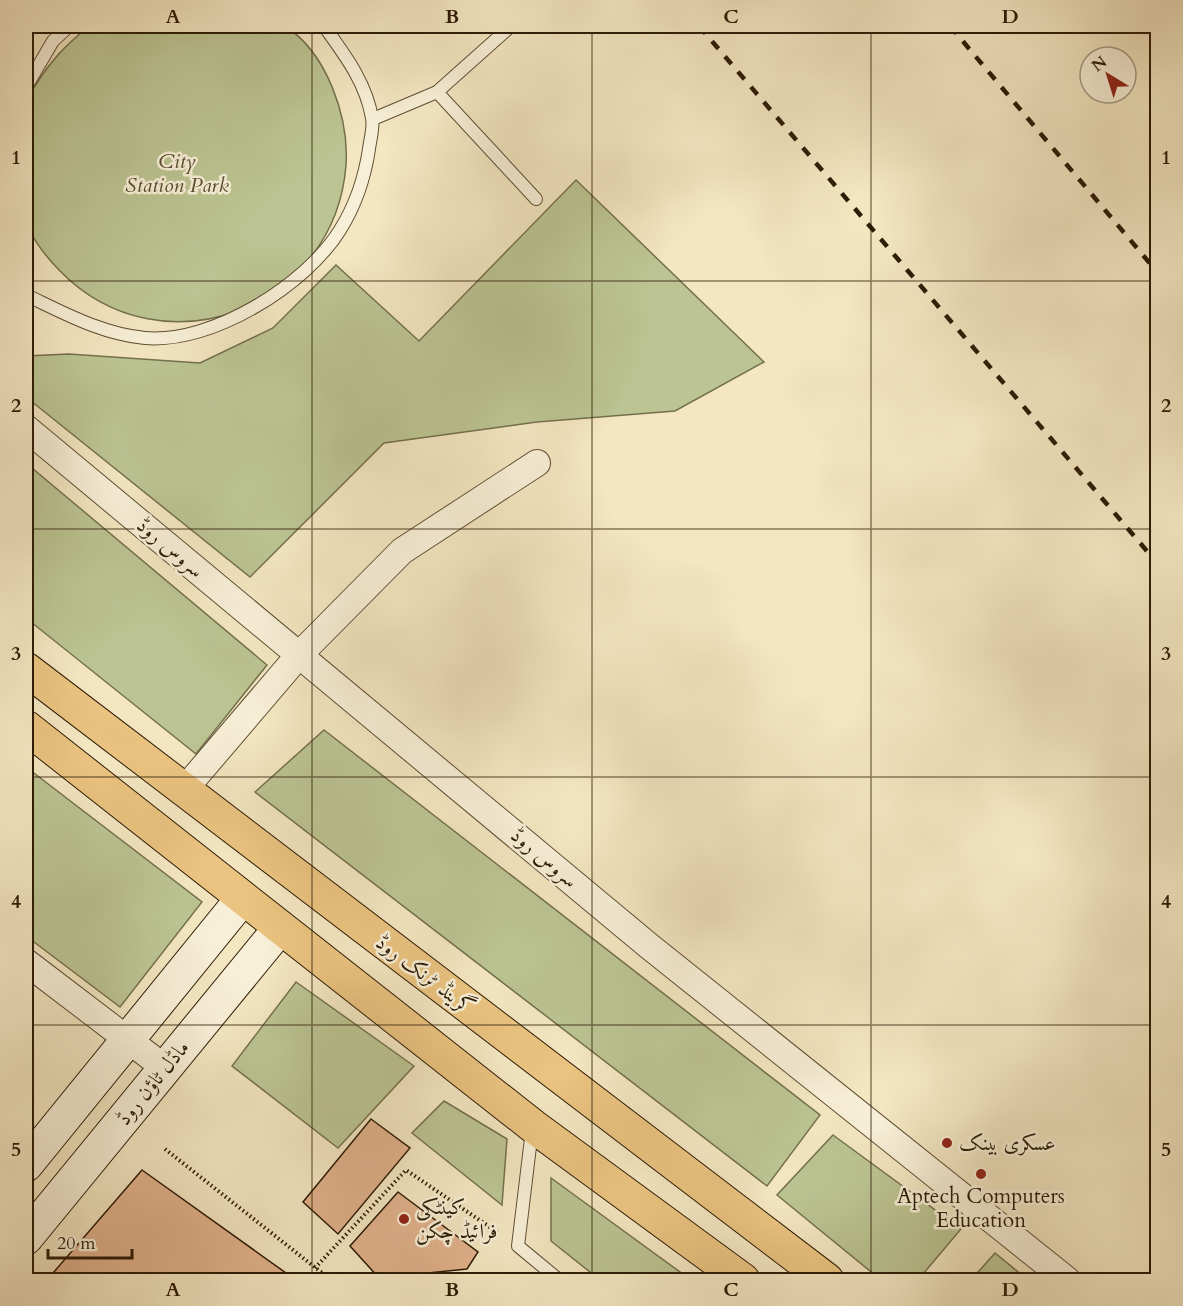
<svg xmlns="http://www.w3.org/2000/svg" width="1183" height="1306" viewBox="0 0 1183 1306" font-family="Cardo,Amiri,serif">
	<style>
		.green { fill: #bbc492; stroke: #74704c; stroke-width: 1.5 }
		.building { fill: #e0b18b; stroke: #2c1b05; stroke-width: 1.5 }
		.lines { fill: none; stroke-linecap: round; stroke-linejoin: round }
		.lane-casing { stroke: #5e4e34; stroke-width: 14 }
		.street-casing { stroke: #5e4e34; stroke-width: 28 }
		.secondary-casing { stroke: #2c1b05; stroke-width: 35 }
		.highway-casing { stroke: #2c1b05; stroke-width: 35 }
		.path { stroke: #2c1b05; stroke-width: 4; stroke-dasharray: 1.5 3; stroke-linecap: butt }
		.lane { stroke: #f7efd7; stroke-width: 12 }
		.street { stroke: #f7efd7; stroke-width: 26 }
		.secondary { stroke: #f7efd7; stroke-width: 33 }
		.highway { stroke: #eac380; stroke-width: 33 }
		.rail { stroke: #2c1b05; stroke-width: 4.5; stroke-dasharray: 10 10; stroke-linecap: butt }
		.grid { fill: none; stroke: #2c1b05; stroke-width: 1.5; stroke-opacity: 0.55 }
		.poi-dot { fill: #8f2418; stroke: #f7efd7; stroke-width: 2 }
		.labels { text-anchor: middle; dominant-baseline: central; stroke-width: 5; stroke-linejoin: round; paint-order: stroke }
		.park-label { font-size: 21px; font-style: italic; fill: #574e2f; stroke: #f7efd7 }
		.street-label { font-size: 21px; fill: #2c1b05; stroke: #f7efd7 }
		.poi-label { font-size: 21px; fill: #2c1b05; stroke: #f7efd7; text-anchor: start }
		.neatline { fill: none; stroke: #2c1b05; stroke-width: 2 }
		.grid-label { font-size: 20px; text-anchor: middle; font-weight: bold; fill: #2c1b05 }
	</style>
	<rect width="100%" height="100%" fill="#f3e6c1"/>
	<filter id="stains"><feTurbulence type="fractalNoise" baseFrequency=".00333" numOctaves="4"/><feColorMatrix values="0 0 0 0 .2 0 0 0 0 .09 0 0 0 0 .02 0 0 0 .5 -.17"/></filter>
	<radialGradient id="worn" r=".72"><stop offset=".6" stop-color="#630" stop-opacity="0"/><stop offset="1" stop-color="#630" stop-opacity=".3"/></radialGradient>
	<!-- green -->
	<g class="green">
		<path d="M89 26H285C327 53 349 117 346 165 335 309 162 375 60 271 49 260 28 235 26 219 23 202 26 182 26 165 26 145 21 120 26 101 27 96 32 90 35 86 52 59 65 46 89 26Z"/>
		<polygon points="576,180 764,362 675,411 537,422 384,443 250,577 26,397 26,356 69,354 200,363 273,328 336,265 419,341"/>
		<polygon points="26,463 267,665 196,754 26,618"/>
		<polygon points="324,730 820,1115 767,1186 255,792"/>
		<polygon points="26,767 202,902 120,1007 26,936"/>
		<polygon points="296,982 414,1066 338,1148 232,1066"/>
		<polygon points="444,1101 507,1139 502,1205 412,1133"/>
		<polygon points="833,1135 961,1229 918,1280 881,1280 777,1195"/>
		<polygon points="551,1178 691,1280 600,1280 551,1241"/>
		<polygon points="995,1253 1028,1280 971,1280"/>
	</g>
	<!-- building -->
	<g class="building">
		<polygon points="371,1119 410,1148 338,1234 303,1202"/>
		<polygon points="142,1170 286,1273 226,1280 47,1280"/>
		<polygon points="398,1192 478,1252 467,1269 379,1278 350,1246"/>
	</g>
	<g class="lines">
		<defs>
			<g id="lane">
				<polyline points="26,87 53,41 69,26"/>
				<polyline points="437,92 536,199"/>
				<polyline points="373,119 437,92 511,26"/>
				<path d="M26 295C64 313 102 334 145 338 212 344 306 285 340 230 355 206 365 176 369 149 370 140 374 127 372 118 366 82 344 54 324 26"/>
				<polyline points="532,1130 518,1246 559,1280"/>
			</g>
			<g id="street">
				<polyline points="26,428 649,946 1067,1280"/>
				<polyline points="183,791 299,655 402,551 537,463"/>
				<polyline points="26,962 165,1068"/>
			</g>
			<g id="secondary">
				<polyline points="26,1165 242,899"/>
				<polyline points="26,1238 280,928"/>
			</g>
			<g id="highway">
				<polyline points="26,669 827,1280"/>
				<polyline points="26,727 533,1126 743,1280"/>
			</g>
		</defs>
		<!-- lane casing -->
		<use href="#lane" class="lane-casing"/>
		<!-- street casing -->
		<use href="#street" class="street-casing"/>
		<!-- secondary casing -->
		<use href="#secondary" class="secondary-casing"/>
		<!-- highway casing -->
		<use href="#highway" class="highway-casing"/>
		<!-- path -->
		<g class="path">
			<polyline points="165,1149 331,1280"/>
			<polyline points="315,1268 406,1170 500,1234"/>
			<polyline points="477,1280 521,1276"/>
		</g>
		<!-- lane -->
		<use href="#lane" class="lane"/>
		<!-- street -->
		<use href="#street" class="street"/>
		<!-- secondary -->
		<use href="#secondary" class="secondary"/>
		<!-- highway -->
		<use href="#highway" class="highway"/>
		<!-- rail -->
		<g class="rail">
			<polyline points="699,26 1158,564"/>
			<polyline points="950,26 1158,273"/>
		</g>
	</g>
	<!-- grid -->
	<path class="grid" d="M312 26V1280M592 26V1280M871 26V1280M26 281H1158M26 529H1158M26 777H1158M26 1025H1158"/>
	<!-- markers -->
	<g class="poi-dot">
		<circle cx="947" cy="1143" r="6"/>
		<circle cx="981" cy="1174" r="6"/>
		<circle cx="404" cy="1219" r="6"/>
	</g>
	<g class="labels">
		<!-- park labels -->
		<g class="park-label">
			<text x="177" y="161">City<tspan x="177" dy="24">Station Park</tspan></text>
		</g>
		<!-- street labels -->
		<g class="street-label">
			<text transform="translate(170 548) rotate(40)">سروس روڈ</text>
			<text transform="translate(544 858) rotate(40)">سروس روڈ</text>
			<text transform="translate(425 975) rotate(37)">گرینڈ ٹرنک روڈ</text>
			<text transform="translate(153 1083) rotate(-51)">ماڈل ٹاؤن روڈ</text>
		</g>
		<!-- poi labels -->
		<g class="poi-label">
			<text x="959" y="1143">عسکری بینک</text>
			<text x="981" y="1196" text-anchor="middle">Aptech Computers<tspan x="981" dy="24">Education</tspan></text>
			<text x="416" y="1207">کینٹکی<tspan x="416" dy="24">فرائیڈ چکن</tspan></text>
		</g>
	</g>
	<!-- margin -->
	<rect width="1183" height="1306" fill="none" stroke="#f3e6c1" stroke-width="66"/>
	<!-- north arrow -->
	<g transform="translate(1108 75) rotate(322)"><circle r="28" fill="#f7efd7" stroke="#a69a83" stroke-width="1.5"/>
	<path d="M0-4.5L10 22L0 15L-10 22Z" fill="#8f2418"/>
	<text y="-9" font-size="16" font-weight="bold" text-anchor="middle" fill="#2c1b05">N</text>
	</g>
	<!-- scale -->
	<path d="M48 1249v9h84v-9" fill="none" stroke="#2c1b05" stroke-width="3"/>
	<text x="57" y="1249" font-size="18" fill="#2c1b05" stroke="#f7efd7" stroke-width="4.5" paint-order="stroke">20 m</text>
	<rect x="33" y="33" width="1117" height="1240" class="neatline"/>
	<g class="grid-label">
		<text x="173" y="23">A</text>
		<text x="452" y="23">B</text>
		<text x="731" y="23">C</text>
		<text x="1010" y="23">D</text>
		<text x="16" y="164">1</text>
		<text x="1166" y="164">1</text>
		<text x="16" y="412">2</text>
		<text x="1166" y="412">2</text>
		<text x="16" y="660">3</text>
		<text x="1166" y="660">3</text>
		<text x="16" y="908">4</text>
		<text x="1166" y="908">4</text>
		<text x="16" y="1156">5</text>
		<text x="1166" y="1156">5</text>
		<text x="173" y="1296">A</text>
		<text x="452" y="1296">B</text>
		<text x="731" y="1296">C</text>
		<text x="1010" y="1296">D</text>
	</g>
	<rect width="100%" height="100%" filter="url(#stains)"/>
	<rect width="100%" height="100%" fill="url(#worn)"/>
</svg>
